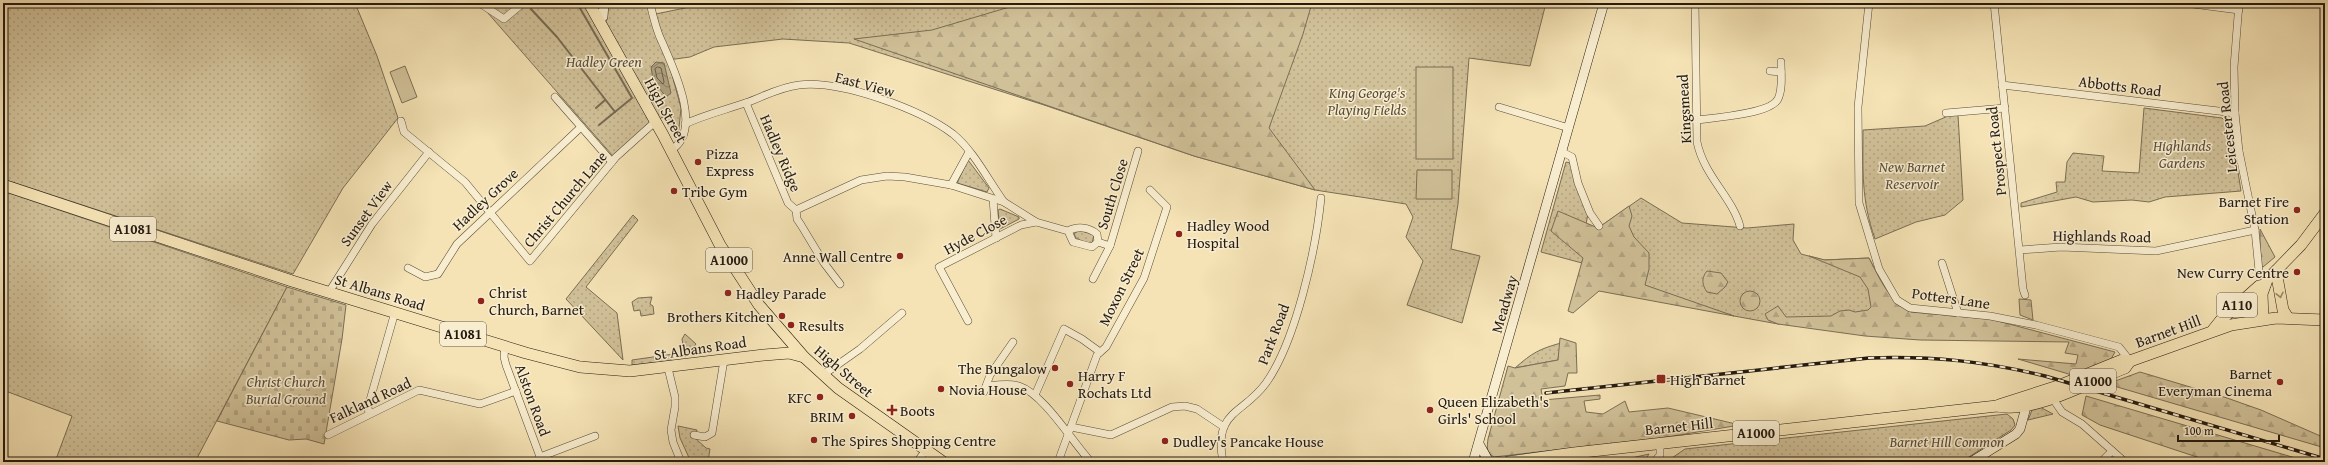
<svg xmlns="http://www.w3.org/2000/svg" width="2328" height="465" viewBox="0 0 2328 465" font-family="'Gentium Book Plus',serif">
	<style>
		.green { fill: url(#green-dots); stroke: #7a6e55 }
		.forest { fill: url(#forest-firs); stroke: #7a6e55 }
		.cemetery { fill: url(#cemetery-stones); stroke: #7a6e55 }
		.pitch { fill: #d1c199; stroke: #7a6e55 }
		.water { fill: url(#water-waves); stroke: #776a52 }
		.lines { fill: none; stroke-linecap: round; stroke-linejoin: round }
		.shore { stroke: #695c47; stroke-width: 1 }
		.stream { stroke: #776a52; stroke-width: 2 }
		.street-casing { stroke: #584c3a; stroke-width: 8 }
		.secondary-casing { stroke: #241a11; stroke-width: 10 }
		.primary-casing { stroke: #241a11; stroke-width: 12 }
		.street { stroke: #f8edcf; stroke-width: 7 }
		.secondary { stroke: #f8edcf; stroke-width: 9 }
		.primary { stroke: #f5e3b5; stroke-width: 11 }
		.rail-casing { stroke: #241a11; stroke-width: 3.5 }
		.rail { stroke: #f8edcf; stroke-width: 2; stroke-dasharray: 6; stroke-linecap: butt }
		.oneway { stroke: #97896b }
		.poi-dot { fill: #8f2418; stroke: #f8edcf; stroke-width: 1.5 }
		.labels { text-anchor: middle; dominant-baseline: central; stroke-width: 3; stroke-linejoin: round; paint-order: stroke }
		.shield { fill: #f8edcf; stroke: #64594a; stroke-width: 1 }
		.shield-label { font-size: 14px; font-weight: bold; fill: #241a11 }
		.park-label { font-size: 15px; font-style: italic; fill: #584c3a; stroke: #f8edcf }
		.street-label { font-size: 15px; fill: #241a11; stroke: #f8edcf }
		.poi-label { font-size: 15px; fill: #241a11; stroke: #f8edcf; text-anchor: start }
	</style>
	<defs>
		<pattern id="green-dots" width="8" height="8" patternUnits="userSpaceOnUse"><rect width="8" height="8" fill="#d1c199"/><path d="M2 2h.1M6 6h.1" fill="none" stroke="#b3a583" stroke-width="1.8" stroke-linecap="round"/></pattern>
		<pattern id="forest-firs" width="22" height="20" patternUnits="userSpaceOnUse"><rect width="22" height="20" fill="#d1c199"/><path d="M5 1l3.5 6h-7zM16 11l3.5 6h-7z" fill="#b3a583"/></pattern>
		<pattern id="cemetery-stones" width="16" height="16" patternUnits="userSpaceOnUse"><rect width="16" height="16" fill="#d1c199"/><path d="M2 7V4a2 2 0 0 1 4 0v3zM10 15v-3a2 2 0 0 1 4 0v3z" fill="#b3a583"/></pattern>
		<pattern id="water-waves" width="16" height="10" patternUnits="userSpaceOnUse"><rect width="16" height="10" fill="#ae9f7d"/><path d="M0 5q4-4 8 0t8 0" fill="none" stroke="#8d8165"/></pattern>
	</defs>
	<rect width="100%" height="100%" fill="#f5e3b5"/>
	<filter id="stains"><feTurbulence type="fractalNoise" baseFrequency=".005" numOctaves="4"/><feColorMatrix values="0 0 0 0 .2 0 0 0 0 .09 0 0 0 0 .02 0 0 0 .5 -.17"/></filter>
	<radialGradient id="worn" r=".72"><stop offset=".6" stop-color="#630" stop-opacity="0"/><stop offset="1" stop-color="#630" stop-opacity=".3"/></radialGradient>
	<!-- green -->
	<g class="green">
		<polygon points="3,3 355,3 377,56 398,118 343,188 293,274 3,179"/>
		<polygon points="471,3 648,3 651,15 709,3 1546,3 1530,66 1469,58 1458,204 1451,249 1480,256 1462,323 1407,305 1423,261 1406,237 1413,217 1406,204 1315,190 1194,156 1044,105 849,43 783,39 714,47 690,57 668,60 681,108 678,138 677,139 663,117 646,126 613,156 487,12 480,5"/>
		<polygon points="2144,108 2222,118 2231,127 2241,191 2165,197 2149,202 2132,200 2093,202 2076,197 2021,207 2021,203 2057,192 2056,182 2065,182 2067,162 2073,153 2104,156 2102,171 2139,173"/>
		<path d="M1958 115 1963 200 1945 215 1916 222 1875 239C1861 199 1863 171 1863 130L1925 126 1948 116Z"/>
		<polygon points="968,160 989,188 987,192 957,183"/>
		<path d="M1566 162 1570 163 1588 214 1586 224 1598 228 1641 198 1682 223 1747 228 1794 224 1793 240 1801 254 1824 260 1869 258C1880 279 1889 301 1911 312L1778 324 1734 316 1682 300 1616 274 1583 259 1582 263 1541 252Z"/>
		<polygon points="3,191 287,287 195,462 55,462 72,416 3,390"/>
		<polygon points="1000,209 1019,217 1019,219 1000,229 998,210"/>
		<polygon points="633,215 638,220 586,287 617,313 623,360 566,299"/>
		<polygon points="1079,230 1094,235 1092,243 1088,244 1076,238 1074,234"/>
		<polygon points="652,297 650,304 653,306 654,314 641,316 640,310 634,311 632,302 638,298"/>
		<polygon points="685,334 696,344 685,357 682,339"/>
		<path d="M1561 343 1558 360 1515 368C1532 353 1539 349 1561 343Z"/>
		<polygon points="674,354 670,361 632,365 632,360"/>
		<polygon points="2040,407 2053,414 2028,420 2032,410"/>
		<polygon points="2007,414 2013,419 2015,425 2011,430 1961,462 1666,462 1685,449"/>
		<polygon points="678,426 697,430 695,438 706,448 710,449 708,461 691,462 680,438"/>
		<polygon points="1649,454 1644,462 1573,462 1584,460 1627,459"/>
	</g>
	<!-- forest -->
	<g class="forest">
		<polygon points="1023,3 1312,3 1303,34 1269,128 1315,190 1194,156 854,39 932,30"/>
		<polygon points="1629,206 1632,216 1629,226 1634,237 1649,253 1649,269 1645,285 1734,316 1599,291 1573,313 1568,311 1583,258 1551,231 1558,211 1598,228"/>
		<polygon points="2260,229 2275,257 2263,267 2260,264"/>
		<path d="M1809 256 1825 260 1869 258C1880 279 1889 301 1911 312L1990 319 2115 352 2111 359 2072 375 2018 359 2076 364 2078 355 2065 353 2069 342 1920 340 1865 336 1778 324 1768 320 1765 314 1778 306 1786 317 1831 316 1840 311 1849 310 1855 312 1868 310 1871 307 1868 289 1860 277Z"/>
		<path d="M1707 271 1721 273 1728 282 1725 287 1717 294 1707 292C1702 285 1701 278 1707 271Z"/>
		<circle cx="1750" cy="301" r="10"/>
		<polygon points="2019,299 2031,300 2033,320 2020,315"/>
		<path d="M1560 338 1576 343 1577 373H1568L1565 386 1541 389 1543 400 1600 395V399L1584 401 1586 412 1603 414 1625 401 1629 412 1668 408 1740 425 1661 438 1494 457C1486 453 1487 447 1488 439L1508 366 1515 368 1558 360Z"/>
		<polygon points="2140,372 2227,398 2261,410 2325,438 2325,448 2107,384"/>
		<polygon points="2086,396 2309,462 2212,462 2100,425 2082,415"/>
	</g>
	<!-- cemetery -->
	<polygon class="cemetery" points="287,287 346,305 342,339 324,444 306,439 289,440 217,421"/>
	<!-- pitch -->
	<g class="pitch">
		<polygon points="405,66 417,97 402,103 390,72"/>
		<rect x="1416" y="67" width="37" height="92"/>
		<polygon points="1417,170 1452,170 1452,199 1416,199"/>
	</g>
	<!-- water -->
	<polygon class="water" points="656,62 664,63 671,93 666,97 653,80 651,67"/>
	<g class="lines">
		<!-- shore -->
		<polygon class="shore" points="658,67 661,68 664,82 663,84 657,78 655,69"/>
		<!-- stream -->
		<g class="stream">
			<polyline points="577,3 632,98 599,125"/>
			<polyline points="531,9 557,37 615,112"/>
			<polyline points="596,108 605,100"/>
		</g>
		<defs>
			<g id="street">
				<polyline points="472,3 481,4 504,19 523,3"/>
				<path d="M650 3C653 16 656 30 662 42 673 67 704 131 671 150"/>
				<path d="M1695 3 1697 142C1704 176 1732 197 1740 226"/>
				<polyline points="1869,3 1858,107 1859,203 1879,269 1897,300 1910,308 1990,316 2036,325 2119,347 2130,361"/>
				<polyline points="1994,3 2023,289 2025,295"/>
				<polyline points="2185,3 2239,10"/>
				<polyline points="2239,3 2234,67 2235,113 2239,151 2255,230 2259,271"/>
				<polyline points="1770,71 1781,72"/>
				<polyline points="2002,85 2235,113"/>
				<polyline points="555,97 612,162"/>
				<polyline points="746,103 788,203 796,210"/>
				<polyline points="1499,107 1569,128"/>
				<polyline points="1946,113 2005,108"/>
				<path d="M1696 120C1713 118 1771 114 1778 99 1783 89 1781 73 1781 62"/>
				<polyline points="401,121 404,132 465,182 530,261 616,157 656,121"/>
				<path d="M685 124C704 115 725 110 745 103 763 97 780 87 799 85 841 80 920 109 953 134 974 151 988 180 1004 202"/>
				<polyline points="1562,152 1572,157 1578,183 1590,213 1599,226"/>
				<polyline points="951,185 969,152"/>
				<polyline points="993,199 996,238"/>
				<polyline points="796,210 861,180 887,176 905,177 951,185 1004,202 1036,222 1068,231 1073,242 1092,247 1098,242 1110,246"/>
				<polyline points="796,210 797,219 801,225 824,263 840,284"/>
				<path d="M1068 231C1077 226 1089 227 1097 234L1098 242"/>
				<polyline points="2020,250 2061,247 2156,251 2255,230"/>
				<polyline points="1942,263 1958,313"/>
				<polyline points="408,268 425,277 438,274 457,244 581,127"/>
				<polyline points="1093,279 1110,246 1138,151"/>
				<polyline points="329,292 372,224 429,152"/>
				<polyline points="968,321 939,267 1021,225 1036,222"/>
				<polyline points="505,346 504,357 506,365 542,462"/>
				<polyline points="668,368 675,397 675,407 671,430 673,442 681,462"/>
				<polyline points="823,375 860,349 902,313"/>
				<polyline points="986,386 990,375 1013,342"/>
				<path d="M984 392 986 386C996 385 1010 383 1019 386 1044 394 1073 443 1091 462"/>
				<polyline points="1035,395 1064,329 1082,339 1100,352"/>
				<polyline points="2051,396 2062,412 2082,424 2125,462"/>
				<polyline points="369,414 368,407 395,312"/>
				<polyline points="1071,427 1111,435 1172,407 1185,406 1197,409 1224,427"/>
				<polyline points="328,435 419,390 480,404 516,391"/>
				<polyline points="694,435 705,437 712,433 724,360"/>
				<polyline points="540,457 595,436"/>
				<polyline points="917,462 926,450"/>
				<polyline points="1058,462 1097,355 1106,347 1144,278 1167,207 1150,190"/>
				<path d="M1223 462C1213 410 1243 415 1266 383 1296 341 1316 249 1321 198"/>
				<polyline points="1654,462 1660,455 1660,443"/>
				<polyline points="2101,462 2112,451"/>
			</g>
			<g id="secondary">
				<polyline points="599,19 603,17 604,3"/>
				<polyline points="1479,444 1489,462"/>
				<polyline points="1473,462 1604,3"/>
				<polyline points="1971,462 2016,434 2020,429 2025,411 2019,401"/>
			</g>
			<g id="primary">
				<polyline points="589,3 663,135 720,245 759,305 804,357 838,388 943,462"/>
				<polyline points="3,185 292,281 526,353 580,367 630,371 764,355 789,353 804,357"/>
				<polyline points="2276,271 2283,310 2288,318"/>
				<polyline points="2263,319 2262,294 2267,280 2301,245 2325,213"/>
				<polyline points="2213,330 2221,320 2259,286 2265,285"/>
				<polyline points="1999,405 2058,386 2122,360 2130,361 2231,325 2276,318 2325,320"/>
				<path d="M1508 462 1574 453 1997 406C2034 414 2091 381 2125 368L2130 361"/>
			</g>
		</defs>
		<!-- street casing -->
		<use href="#street" class="street-casing"/>
		<!-- secondary casing -->
		<use href="#secondary" class="secondary-casing"/>
		<!-- primary casing -->
		<use href="#primary" class="primary-casing"/>
		<!-- street -->
		<use href="#street" class="street"/>
		<!-- secondary -->
		<use href="#secondary" class="secondary"/>
		<!-- primary -->
		<use href="#primary" class="primary"/>
		<defs>
			<path id="rail" d="M1546 393 1869 358C1933 356 1983 361 2045 376L2325 459"/>
		</defs>
		<!-- rail casing -->
		<use href="#rail" class="rail-casing"/>
		<!-- rail -->
		<use href="#rail" class="rail"/>
	</g>
	<!-- one-way arrows -->
	<defs><path id="oneway-chevron" d="M-2-3.5L2.5 0L-2 3.5" fill="none" stroke-width="1.6" stroke-linecap="round" stroke-linejoin="round"/></defs>
	<use class="oneway" href="#oneway-chevron" transform="translate(2280 295) rotate(77)"/>
	<!-- markers -->
	<g class="poi-dot">
		<circle cx="698" cy="162" r="4"/>
		<circle cx="674" cy="191" r="4"/>
		<circle cx="2297" cy="210" r="4"/>
		<circle cx="1179" cy="234" r="4"/>
		<circle cx="900" cy="256" r="4"/>
		<circle cx="2297" cy="272" r="4"/>
		<circle cx="728" cy="293" r="4"/>
		<circle cx="481" cy="301" r="4"/>
		<circle cx="782" cy="316" r="4"/>
		<circle cx="791" cy="325" r="4"/>
		<circle cx="1055" cy="368" r="4"/>
		<rect x="1656" y="374" width="10" height="10" rx="2"/>
		<circle cx="2280" cy="382" r="4"/>
		<circle cx="1070" cy="384" r="4"/>
		<circle cx="941" cy="389" r="4"/>
		<circle cx="820" cy="397" r="4"/>
		<path d="M890 404h4v4h4v4h-4v4h-4v-4h-4v-4h4z"/>
		<circle cx="1430" cy="410" r="4"/>
		<circle cx="852" cy="416" r="4"/>
		<circle cx="814" cy="440" r="4"/>
		<circle cx="1165" cy="441" r="4"/>
	</g>
	<g class="labels">
		<!-- shield labels -->
		<g class="shield">
			<rect x="110" y="217" width="46" height="24" rx="3"/>
			<rect x="706" y="248" width="46" height="24" rx="3"/>
			<rect x="2217" y="293" width="40" height="24" rx="3"/>
			<rect x="440" y="322" width="46" height="24" rx="3"/>
			<rect x="2070" y="369" width="46" height="24" rx="3"/>
			<rect x="1733" y="421" width="46" height="24" rx="3"/>
		</g>
		<g class="shield-label">
			<text x="133" y="229">A1081</text>
			<text x="729" y="260">A1000</text>
			<text x="2237" y="305">A110</text>
			<text x="463" y="334">A1081</text>
			<text x="2093" y="381">A1000</text>
			<text x="1756" y="433">A1000</text>
		</g>
		<!-- park labels -->
		<g class="park-label">
			<text x="604" y="61">Hadley Green</text>
			<text x="1367" y="92">King George's<tspan x="1367" dy="17">Playing Fields</tspan></text>
			<text x="2182" y="145">Highlands<tspan x="2182" dy="17">Gardens</tspan></text>
			<text x="1912" y="166">New Barnet<tspan x="1912" dy="17">Reservoir</tspan></text>
			<text x="286" y="381">Christ Church<tspan x="286" dy="17">Burial Ground</tspan></text>
			<text x="1947" y="441">Barnet Hill Common</text>
		</g>
		<!-- street labels -->
		<g class="street-label">
			<text transform="translate(865 84) rotate(15)">East View</text>
			<text transform="translate(2120 86) rotate(7)">Abbotts Road</text>
			<text transform="translate(1684 109) rotate(-93)">Kingsmead</text>
			<text transform="translate(666 110) rotate(61)">High Street</text>
			<text transform="translate(2227 127) rotate(-96)">Leicester Road</text>
			<text transform="translate(1996 151) rotate(-96)">Prospect Road</text>
			<text transform="translate(781 153) rotate(67)">Hadley Ridge</text>
			<text transform="translate(1112 194) rotate(-73)">South Close</text>
			<text transform="translate(485 199) rotate(-43)">Hadley Grove</text>
			<text transform="translate(565 199) rotate(-50)">Christ Church Lane</text>
			<text transform="translate(366 213) rotate(-54)">Sunset View</text>
			<text transform="translate(975 234) rotate(-28)">Hyde Close</text>
			<text transform="translate(2102 236) rotate(1)">Highlands Road</text>
			<text transform="translate(1121 287) rotate(-64)">Moxon Street</text>
			<text transform="translate(380 292) rotate(17)">St Albans Road</text>
			<text transform="translate(1951 298) rotate(8)">Potters Lane</text>
			<text transform="translate(1504 304) rotate(-74)">Meadway</text>
			<text transform="translate(2168 331) rotate(-20)">Barnet Hill</text>
			<text transform="translate(1273 334) rotate(-69)">Park Road</text>
			<text transform="translate(700 348) rotate(-8)">St Albans Road</text>
			<text transform="translate(844 371) rotate(40)">High Street</text>
			<text transform="translate(370 400) rotate(-25)">Falkland Road</text>
			<text transform="translate(533 400) rotate(70)">Alston Road</text>
			<text transform="translate(1679 426) rotate(-6)">Barnet Hill</text>
		</g>
		<!-- poi labels -->
		<g class="poi-label">
			<text x="706" y="153">Pizza<tspan x="706" dy="17">Express</tspan></text>
			<text x="682" y="191">Tribe Gym</text>
			<text x="2289" y="201" text-anchor="end">Barnet Fire<tspan x="2289" dy="17">Station</tspan></text>
			<text x="1187" y="225">Hadley Wood<tspan x="1187" dy="17">Hospital</tspan></text>
			<text x="892" y="256" text-anchor="end">Anne Wall Centre</text>
			<text x="2289" y="272" text-anchor="end">New Curry Centre</text>
			<text x="489" y="292">Christ<tspan x="489" dy="17">Church, Barnet</tspan></text>
			<text x="736" y="293">Hadley Parade</text>
			<text x="774" y="316" text-anchor="end">Brothers Kitchen</text>
			<text x="799" y="325">Results</text>
			<text x="1047" y="368" text-anchor="end">The Bungalow</text>
			<text x="2272" y="373" text-anchor="end">Barnet<tspan x="2272" dy="17">Everyman Cinema</tspan></text>
			<text x="1078" y="375">Harry F<tspan x="1078" dy="17">Rochats Ltd</tspan></text>
			<text x="1670" y="379">High Barnet</text>
			<text x="949" y="389">Novia House</text>
			<text x="812" y="397" text-anchor="end">KFC</text>
			<text x="1438" y="401">Queen Elizabeth's<tspan x="1438" dy="17">Girls' School</tspan></text>
			<text x="900" y="410">Boots</text>
			<text x="844" y="416" text-anchor="end">BRIM</text>
			<text x="822" y="440">The Spires Shopping Centre</text>
			<text x="1173" y="441">Dudley's Pancake House</text>
		</g>
	</g>
	<!-- margin -->
	<rect width="2328" height="465" fill="none" stroke="#f5e3b5" stroke-width="16"/>
	<rect x="4" y="4" width="2320" height="457" fill="none" stroke="#241a11" stroke-width="2"/>
	<rect x="8" y="8" width="2312" height="449" fill="none" stroke="#241a11"/>
	<!-- scale -->
	<path d="M2178 435v6h101v-6" fill="none" stroke="#241a11" stroke-width="2"/>
	<text x="2184" y="435" font-size="12" fill="#241a11" stroke="#f8edcf" stroke-width="3" paint-order="stroke">100 m</text>
	<rect width="100%" height="100%" filter="url(#stains)"/>
	<rect width="100%" height="100%" fill="url(#worn)"/>
</svg>
